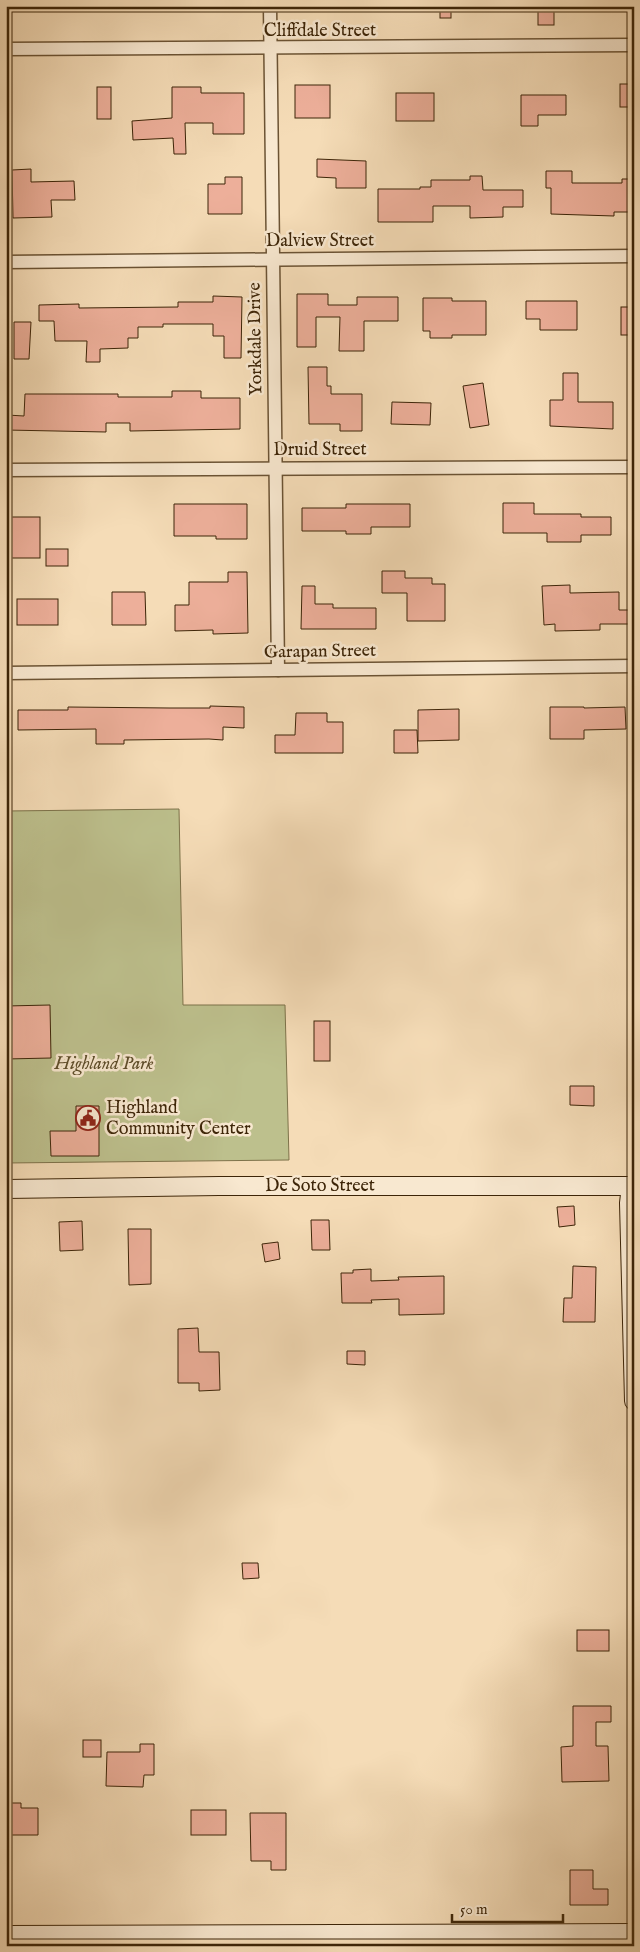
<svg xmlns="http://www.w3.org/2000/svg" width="640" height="1952" viewBox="0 0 640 1952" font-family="'IM FELL English',serif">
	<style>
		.green { fill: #bdc08d; stroke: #7d724a }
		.building { fill: #edaf9a; stroke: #3d2508 }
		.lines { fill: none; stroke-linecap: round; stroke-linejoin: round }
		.street-casing { stroke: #6b5334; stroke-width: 15 }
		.secondary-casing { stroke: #3d2508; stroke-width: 20 }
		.street { stroke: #f8e8d0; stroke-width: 12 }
		.secondary { stroke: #f8e8d0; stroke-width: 18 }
		.labels { text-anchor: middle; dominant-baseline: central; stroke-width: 5; stroke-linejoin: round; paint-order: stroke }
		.street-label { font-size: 18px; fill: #3d2508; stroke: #f8e8d0 }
		.park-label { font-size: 18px; font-style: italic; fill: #5d4c29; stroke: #f8e8d0 }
		.poi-label { font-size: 18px; fill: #3d2508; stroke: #f8e8d0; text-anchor: start }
	</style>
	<rect width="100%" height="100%" fill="#f5dcb7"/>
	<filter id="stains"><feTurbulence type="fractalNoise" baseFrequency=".004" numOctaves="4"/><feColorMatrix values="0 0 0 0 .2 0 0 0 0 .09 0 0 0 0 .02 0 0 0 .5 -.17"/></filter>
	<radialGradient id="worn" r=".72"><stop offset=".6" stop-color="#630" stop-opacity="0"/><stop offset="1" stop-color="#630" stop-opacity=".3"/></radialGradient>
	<!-- green -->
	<polygon class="green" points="179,809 183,1005 285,1005 289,1160 6,1163 6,811"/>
	<!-- building -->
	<g class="building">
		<rect x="440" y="6" width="11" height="12"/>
		<rect x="538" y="6" width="16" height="19"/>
		<rect x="620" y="84" width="14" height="23"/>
		<rect x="295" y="85" width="35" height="33"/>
		<rect x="97" y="87" width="14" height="32"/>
		<polygon points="172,87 201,87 201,93 244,93 244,134 213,134 213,123 185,123 186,154 174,154 173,138 133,140 132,121 172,118"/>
		<rect x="396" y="93" width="38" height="28"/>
		<polygon points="521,95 566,95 566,115 538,115 538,126 521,126"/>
		<polygon points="317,159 366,161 366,188 336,188 336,178 317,177"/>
		<polygon points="31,169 31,182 74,181 75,200 51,200 52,217 13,218 12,170"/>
		<polygon points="546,171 572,171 572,183 622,183 622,179 634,179 634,212 614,212 614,216 551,214 551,188 546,188"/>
		<polygon points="470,176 482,176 483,190 523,190 523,207 503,207 503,217 470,218 470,206 433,206 433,222 378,222 378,189 420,189 420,187 431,187 431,180 470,180"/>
		<polygon points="225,177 242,177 242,214 208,214 208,184 225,184"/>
		<polygon points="297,294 328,294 328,305 357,305 357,297 398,297 398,321 364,321 364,351 339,351 340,317 316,317 316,347 297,347"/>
		<polygon points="213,296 242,297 241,358 224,358 224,336 213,336 213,324 163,324 163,327 138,327 138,338 128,338 128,348 100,349 100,362 86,362 87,341 55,341 54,321 39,321 39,305 79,304 79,308 178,307 178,302 213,302"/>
		<polygon points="423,298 452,298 452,301 486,301 486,335 452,335 452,338 430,338 430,331 423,331"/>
		<polygon points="526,301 577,301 577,330 540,330 540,319 526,319"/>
		<rect x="621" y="307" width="13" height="28"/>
		<polygon points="14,322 31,322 29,359 14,359"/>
		<polygon points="308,367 327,367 327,386 331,386 331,394 362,394 362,431 340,431 340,424 309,424"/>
		<polygon points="563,373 578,373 578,402 613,402 613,429 550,426 550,400 563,400"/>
		<polygon points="483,383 489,425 470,428 463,386"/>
		<polygon points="172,391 201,391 201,398 240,398 240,429 130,431 130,423 106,423 106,432 6,430 7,415 24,416 25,394 118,394 118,397 172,397"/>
		<polygon points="392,402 431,403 430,425 391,424"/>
		<polygon points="503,503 534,503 534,514 581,514 581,517 611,517 611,535 581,535 581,542 547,542 547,533 503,533"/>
		<polygon points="174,504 247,504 247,539 216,539 216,536 174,536"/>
		<polygon points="346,504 410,504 410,527 371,527 371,534 346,534 346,531 302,531 302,508 346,508"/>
		<rect x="11" y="517" width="29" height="41"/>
		<rect x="46" y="549" width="22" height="17"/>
		<polygon points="382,571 405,571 405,578 432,578 432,584 445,584 445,621 407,621 407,593 382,593"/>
		<polygon points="228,572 247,572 248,633 213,634 213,630 175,631 175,605 189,605 189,582 228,582"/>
		<polygon points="570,585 570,593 619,592 619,610 634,610 634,624 600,624 600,630 555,631 555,624 544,625 542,586"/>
		<polygon points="302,586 315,586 315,604 333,604 333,608 376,608 376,629 301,629"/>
		<polygon points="112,592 145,592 146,625 112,625"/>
		<rect x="17" y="599" width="41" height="26"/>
		<polygon points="210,706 244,707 244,728 223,727 223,740 209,739 124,740 124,744 96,744 96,729 18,730 18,710 68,710 68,707 169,708 210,708"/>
		<polygon points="550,707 584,707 584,708 625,707 626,729 584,730 584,739 550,739"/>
		<polygon points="459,709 459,740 418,741 418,710"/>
		<polygon points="296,713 327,713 327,722 343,722 343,753 275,753 275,735 295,735"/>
		<polygon points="394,730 417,730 418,753 394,753"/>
		<polygon points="50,1005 51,1058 6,1059 6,1006"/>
		<rect x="314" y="1021" width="16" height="40"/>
		<polygon points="570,1086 594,1086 594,1106 570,1105"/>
		<polygon points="76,1106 99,1106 99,1156 51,1156 50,1131 76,1131"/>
		<polygon points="574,1206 575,1225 559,1227 557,1207"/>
		<polygon points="311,1220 329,1220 330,1250 312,1250"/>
		<polygon points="82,1221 83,1250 60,1251 59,1222"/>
		<polygon points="128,1229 151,1229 151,1284 129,1285"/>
		<polygon points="278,1242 280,1259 265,1262 262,1244"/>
		<polygon points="573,1266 596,1267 595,1322 563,1322 564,1298 572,1298"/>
		<polygon points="371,1269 371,1281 399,1280 398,1277 444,1276 444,1314 399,1315 399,1299 371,1300 372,1303 342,1303 341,1273 353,1273 353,1270"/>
		<polygon points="198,1328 199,1352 219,1352 220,1390 199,1391 199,1383 178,1383 178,1329"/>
		<polygon points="347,1351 365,1351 365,1365 347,1364"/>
		<polygon points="242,1563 258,1563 259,1578 243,1579"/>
		<rect x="577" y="1630" width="32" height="21"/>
		<polygon points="573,1706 611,1706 611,1722 596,1722 596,1746 608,1746 609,1781 562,1782 561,1747 573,1746"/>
		<rect x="83" y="1740" width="18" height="17"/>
		<polygon points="140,1744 154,1744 154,1775 144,1775 143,1787 106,1786 107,1752 140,1752"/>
		<polygon points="6,1803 21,1803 21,1808 38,1808 38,1835 6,1835"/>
		<rect x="191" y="1810" width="35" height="25"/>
		<polygon points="250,1813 286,1813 286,1870 271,1870 271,1861 251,1861"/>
		<polygon points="570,1870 593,1870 593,1889 608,1889 608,1905 570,1905"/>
	</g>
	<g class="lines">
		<defs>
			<g id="street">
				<polyline points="270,6 278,670"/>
				<polyline points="6,49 634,45"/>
				<polyline points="6,262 634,256"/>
				<polyline points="6,470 634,467"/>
				<polyline points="6,673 634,666"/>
			</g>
			<g id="secondary">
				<polyline points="631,1186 629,1203 634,1401"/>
				<polyline points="6,1189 219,1186 634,1186"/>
				<polyline points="6,1935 634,1933"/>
			</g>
		</defs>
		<!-- street casing -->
		<use href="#street" class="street-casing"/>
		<!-- secondary casing -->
		<use href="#secondary" class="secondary-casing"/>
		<!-- street -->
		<use href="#street" class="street"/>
		<!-- secondary -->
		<use href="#secondary" class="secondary"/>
	</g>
	<!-- icons -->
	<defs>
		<symbol id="civic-ring" viewBox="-11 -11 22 22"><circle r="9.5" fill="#f8e8d0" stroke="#8f2418" stroke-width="1.5"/><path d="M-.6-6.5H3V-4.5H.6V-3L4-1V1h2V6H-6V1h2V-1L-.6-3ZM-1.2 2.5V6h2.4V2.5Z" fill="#8f2418"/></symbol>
	</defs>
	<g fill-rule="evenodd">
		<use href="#civic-ring" x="74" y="1104" width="28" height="28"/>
	</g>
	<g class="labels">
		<!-- street labels -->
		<g class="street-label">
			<text x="320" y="31">Cliffdale Street</text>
			<text x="320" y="241">Dalview Street</text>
			<text transform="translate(256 339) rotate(-91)">Yorkdale Drive</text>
			<text x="320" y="450">Druid Street</text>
			<text transform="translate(320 652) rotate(-1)">Garapan Street</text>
			<text x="320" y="1186">De Soto Street</text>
		</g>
		<!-- park labels -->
		<g class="park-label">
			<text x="104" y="1064">Highland Park</text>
		</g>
		<!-- poi labels -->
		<g class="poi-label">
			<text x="106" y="1108">Highland<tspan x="106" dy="21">Community Center</tspan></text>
		</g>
	</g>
	<!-- margin -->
	<rect width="640" height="1952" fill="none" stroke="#f5dcb7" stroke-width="25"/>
	<rect x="8" y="8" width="625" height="1937" fill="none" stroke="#3d2508" stroke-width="2.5"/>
	<rect x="12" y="12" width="615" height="1927" fill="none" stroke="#3d2508"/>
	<!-- scale -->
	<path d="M452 1914v8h111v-8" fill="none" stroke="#3d2508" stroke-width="2.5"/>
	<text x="460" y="1914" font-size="15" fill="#3d2508" stroke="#f8e8d0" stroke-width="4" paint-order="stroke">50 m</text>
	<rect width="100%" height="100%" filter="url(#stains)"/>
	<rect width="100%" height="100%" fill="url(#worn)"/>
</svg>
